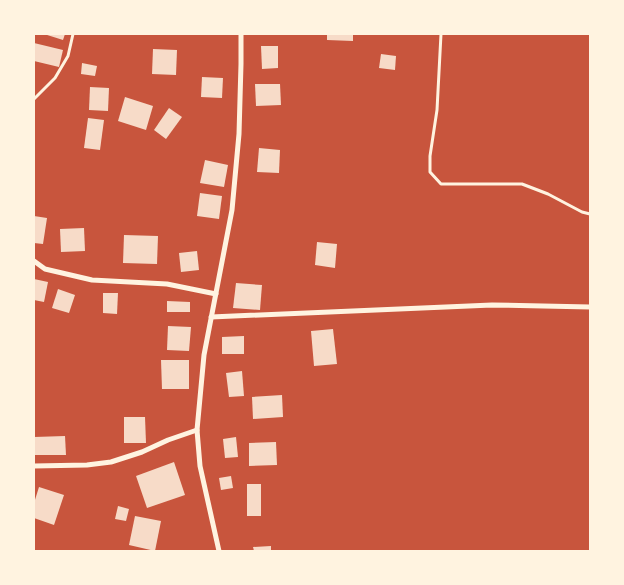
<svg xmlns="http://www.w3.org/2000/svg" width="624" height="585" viewBox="0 0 624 585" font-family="'Fira Sans Condensed',sans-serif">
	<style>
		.building { fill: #f7dbc8 }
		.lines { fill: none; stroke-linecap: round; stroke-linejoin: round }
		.service { stroke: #fff3e0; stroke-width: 3 }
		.minor { stroke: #fff3e0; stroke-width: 5 }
	</style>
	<rect width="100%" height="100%" fill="#c8553d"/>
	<!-- building -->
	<g class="building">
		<polygon points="44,34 65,34 63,40"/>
		<polygon points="327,34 353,34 353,41 327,40"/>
		<polygon points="34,43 63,50 59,67 34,61"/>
		<polygon points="261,46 278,46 278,68 262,69"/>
		<polygon points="153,49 177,50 176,75 152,74"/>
		<polygon points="381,54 396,56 395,70 379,68"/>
		<polygon points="82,63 97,66 95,76 81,74"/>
		<polygon points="202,77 223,78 222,98 201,97"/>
		<polygon points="255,84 280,84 281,105 256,106"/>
		<polygon points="90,87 109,88 108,111 89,110"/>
		<polygon points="125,97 153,106 146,130 118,121"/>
		<polygon points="169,108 182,117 166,139 154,130"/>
		<polygon points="88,118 104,120 100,150 84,148"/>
		<polygon points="259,148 280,150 279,173 257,172"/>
		<polygon points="205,160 228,165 224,187 200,183"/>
		<polygon points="200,193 222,196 219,219 197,216"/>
		<polygon points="34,216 47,218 43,244 34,243"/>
		<polygon points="84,228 85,251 61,252 60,229"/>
		<polygon points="124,235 158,236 157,264 123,263"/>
		<polygon points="317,242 337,244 335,268 315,265"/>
		<polygon points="197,251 199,270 181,272 179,253"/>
		<polygon points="34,279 48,282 44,302 34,300"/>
		<polygon points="236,283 262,285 260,310 233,308"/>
		<polygon points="58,289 75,295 69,313 52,308"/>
		<polygon points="103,293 118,293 117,314 103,313"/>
		<polygon points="167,301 190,302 190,312 167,312"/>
		<polygon points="168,326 191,327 189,351 167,350"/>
		<polygon points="333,329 337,364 314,366 311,331"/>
		<polygon points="244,336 244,354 222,354 222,337"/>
		<polygon points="161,360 189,360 189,389 162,389"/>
		<polygon points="242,371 244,396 229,397 226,373"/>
		<polygon points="282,395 283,417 253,419 252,397"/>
		<polygon points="124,417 145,417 146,443 124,443"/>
		<polygon points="65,436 66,455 34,455 34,437"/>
		<polygon points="236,437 238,457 225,458 223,439"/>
		<polygon points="276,442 277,465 249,466 249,443"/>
		<polygon points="174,462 185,495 147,508 136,476"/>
		<polygon points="231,476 233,488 221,490 219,478"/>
		<rect x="247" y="484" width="14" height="32"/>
		<polygon points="39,487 64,495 54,525 34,518 34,503"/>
		<polygon points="118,506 129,509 126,521 115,519"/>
		<polygon points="135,516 161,521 155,551 129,545"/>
		<polygon points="271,546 271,551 254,551 253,547"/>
	</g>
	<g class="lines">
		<!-- service -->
		<g class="service">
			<polyline points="441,34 437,110 430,156 430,172 441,184 522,184 548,194 582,212 590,214"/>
			<polyline points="34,99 55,78 68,56 73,34"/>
		</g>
		<!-- minor -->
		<g class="minor">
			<polyline points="34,261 45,269 92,280 167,284 216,294"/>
			<polyline points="211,317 492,305 590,307"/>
			<polyline points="34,466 87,465 111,462 142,452 168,440 197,430"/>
			<polyline points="219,551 200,466 197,430 204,355 232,210 239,134 241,64 241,34"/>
		</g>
	</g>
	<!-- border -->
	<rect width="624" height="585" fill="none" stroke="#fff3e0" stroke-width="70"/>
</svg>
